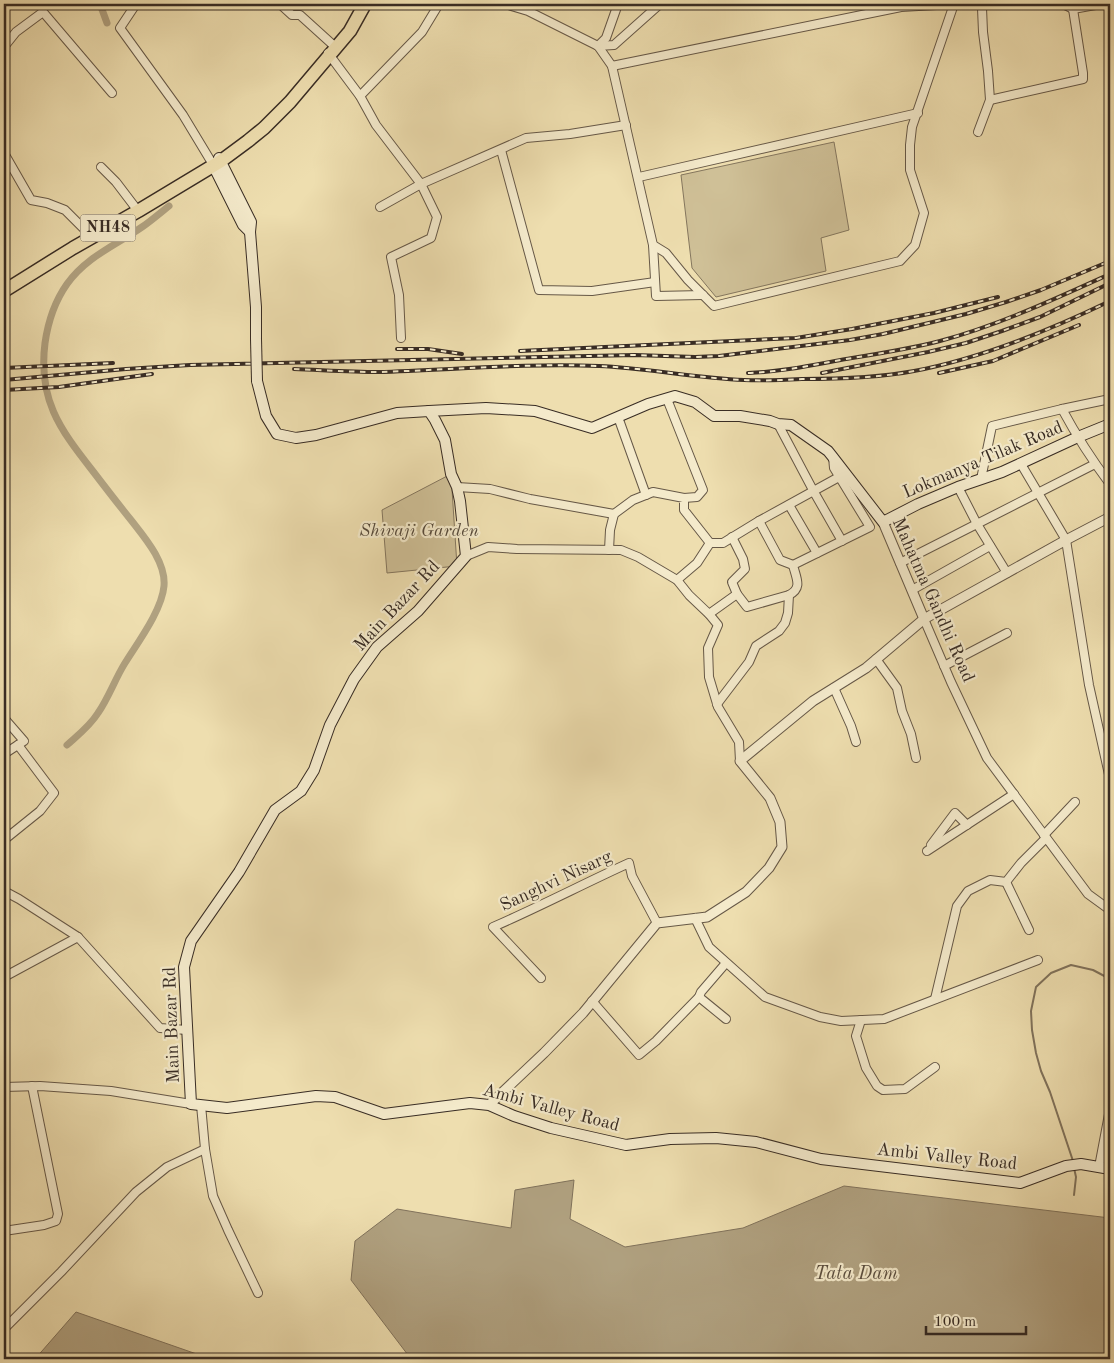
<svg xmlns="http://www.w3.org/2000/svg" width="1114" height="1363" viewBox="0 0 1114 1363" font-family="'Old Standard TT',serif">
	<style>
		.green { fill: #cfc097; stroke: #84765e }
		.water { fill: #b0a180; stroke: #80725b }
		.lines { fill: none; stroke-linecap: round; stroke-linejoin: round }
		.stream { stroke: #80725b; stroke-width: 2 }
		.canal { stroke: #b0a180; stroke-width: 7 }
		.minor-casing { stroke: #665847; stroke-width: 10 }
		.tertiary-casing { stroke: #665847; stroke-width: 11 }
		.secondary-casing { stroke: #382c24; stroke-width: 12 }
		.trunk-casing { stroke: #382c24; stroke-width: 15 }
		.minor { stroke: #f4eacb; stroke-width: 8 }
		.tertiary { stroke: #f4eacb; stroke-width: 9 }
		.secondary { stroke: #f4eacb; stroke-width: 10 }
		.trunk { stroke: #eedeaf; stroke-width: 12 }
		.rail-casing { stroke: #382c24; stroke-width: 4 }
		.rail { stroke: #f4eacb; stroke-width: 2; stroke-dasharray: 5.5; stroke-linecap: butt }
		.secondary-bridge-casing { stroke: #382c24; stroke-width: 12; stroke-linecap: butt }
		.secondary-bridge { stroke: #f4eacb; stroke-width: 10 }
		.labels { text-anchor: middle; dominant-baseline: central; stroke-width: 4.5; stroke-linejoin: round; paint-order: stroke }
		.shield { fill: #f4eacb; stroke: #706556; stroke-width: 1 }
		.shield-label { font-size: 16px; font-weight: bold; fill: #382c24 }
		.street-label { font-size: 18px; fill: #382c24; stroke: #f4eacb }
		.park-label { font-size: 18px; font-style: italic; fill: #564a3b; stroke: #f4eacb }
		.water-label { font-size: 19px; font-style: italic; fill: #5c4f40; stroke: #f4eacb }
	</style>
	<rect width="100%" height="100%" fill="#eedeaf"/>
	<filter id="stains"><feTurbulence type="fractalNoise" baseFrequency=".004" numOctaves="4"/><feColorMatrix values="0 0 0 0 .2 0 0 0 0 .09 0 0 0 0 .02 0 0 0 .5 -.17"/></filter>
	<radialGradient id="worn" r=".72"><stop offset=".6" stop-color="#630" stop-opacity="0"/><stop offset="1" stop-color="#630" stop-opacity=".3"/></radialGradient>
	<!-- green -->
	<g class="green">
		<polygon points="834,142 849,230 821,238 826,271 716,297 692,268 681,175"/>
		<polygon points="451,474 457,566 387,573 382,510"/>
	</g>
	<!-- water -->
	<g class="water">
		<polygon points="574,1180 570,1219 625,1247 743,1228 844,1186 1110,1218 1110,1359 411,1359 351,1280 355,1241 397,1209 511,1228 515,1190"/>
		<polygon points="76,1312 211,1359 35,1359"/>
	</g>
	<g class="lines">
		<!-- stream -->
		<g class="stream">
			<polyline points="1073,1161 1050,1092 1041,1071 1036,1053 1032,1030 1031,1011 1036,987 1051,973 1071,965 1093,970 1110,979"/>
			<polyline points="1074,1195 1076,1177 1074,1168"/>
		</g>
		<!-- canal -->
		<g class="canal">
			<polyline points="100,4 107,23"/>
			<path d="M67 745C78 735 90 726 98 713 109 697 115 679 125 663 138 642 162 610 164 586 166 562 145 538 131 520 118 504 105 487 92 470 59 428 38 399 45 343 48 322 55 301 67 284 86 257 116 245 142 227 151 221 160 213 169 206"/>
			<polyline points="4,772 5,771"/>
		</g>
		<defs>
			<g id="minor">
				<polyline points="136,4 120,28 183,115 212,163"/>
				<polyline points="280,4 292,15 300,15 332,44"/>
				<polyline points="505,4 528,11 598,46 612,66 653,245 666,253 688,280 714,306 900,261 915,245 924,213 910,170 910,145 912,127 954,4"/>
				<polyline points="1063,4 1073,9 1101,4"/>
				<polyline points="598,46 614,45 660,4"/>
				<polyline points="598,46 606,38 618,4"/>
				<polyline points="4,47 16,32 43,12 112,93"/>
				<polyline points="328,53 360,96 376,125 421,184 526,138 570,134 626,125"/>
				<polyline points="612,66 901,7 954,4"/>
				<polyline points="360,96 422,32 439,4"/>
				<polyline points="990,100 1083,79 1083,73 1073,9"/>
				<polyline points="978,132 990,100 988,71 983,32 982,8"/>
				<polyline points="501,150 539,290 592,291 655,282"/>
				<polyline points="4,153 31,200 47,203 65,210 89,234"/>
				<polyline points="101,167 116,182 135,207"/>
				<polyline points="639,177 918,113"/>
				<polyline points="380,207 421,184 437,217 431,238 391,257 399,295 401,338"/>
				<polyline points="653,245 656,296 703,295"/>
				<polyline points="667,399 703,490 697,497 684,498"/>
				<path d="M1062 409C1076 435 1092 460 1110 484"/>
				<polyline points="618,417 646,495"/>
				<polyline points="778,424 814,492 842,541"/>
				<polyline points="1021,464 1066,540 1089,685 1110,779"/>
				<polyline points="981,479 992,426 1062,409 1110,399"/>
				<polyline points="457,487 490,489 530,499 614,514"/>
				<polyline points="958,487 977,524 1007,573"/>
				<polyline points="789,505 817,553"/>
				<polyline points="732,537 743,559 745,569 732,582 737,594"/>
				<polyline points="710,543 723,543 759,521"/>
				<polyline points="609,550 610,530 614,514 633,500 653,492 684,498 684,510 710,543 697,563 677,580"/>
				<polyline points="466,556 488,547 517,549 621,550 638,557 677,580 689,595 709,614 718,625 708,648 709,677 718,707 739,742 740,761"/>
				<polyline points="900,563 1095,464"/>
				<polyline points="793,565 780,560 759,521 839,477"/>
				<polyline points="912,590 990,546"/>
				<polyline points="709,614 737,594 747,607 789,595"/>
				<polyline points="924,619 951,682 987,758 1088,894 1110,910"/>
				<polyline points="876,659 897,688 902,711 911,734 916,758"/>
				<polyline points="944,666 1007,633"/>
				<polyline points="834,688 851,726 856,742"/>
				<path d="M717 704 749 662 756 646 779 631 785 623 788 613 789 595C803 588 796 578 793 565L870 527 834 468 833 457"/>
				<polyline points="4,718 24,741 4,754"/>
				<polyline points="1044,835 1075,802"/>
				<polyline points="4,840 40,811 54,793 18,745"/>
				<polyline points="931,845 955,813 967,825"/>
				<polyline points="927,851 1014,794"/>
				<polyline points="1006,882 1029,930"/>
				<polyline points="4,891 19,899 78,937"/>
				<polyline points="695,918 709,947 765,997 820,1017 841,1021 884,1019 1038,960"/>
				<polyline points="4,977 78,937 160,1028 187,1030"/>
				<path d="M541 978 493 927C539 907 583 884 629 863L632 876 657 923"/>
				<polyline points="699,997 726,1019"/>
				<polyline points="935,999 957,906 968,891 990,880 1006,882 1021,863 1046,838"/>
				<polyline points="592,1001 639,1055 656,1041 699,997 701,992 726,963"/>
				<polyline points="861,1020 856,1036 866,1068 877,1086 883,1090 905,1089 935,1067"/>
				<polyline points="4,1087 40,1086 111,1091 191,1104"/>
				<polyline points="205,1149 213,1196 228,1230 258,1293"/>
				<polyline points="1099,1167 1110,1109"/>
				<polyline points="4,1231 44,1225 56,1221 58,1214 32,1086"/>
				<polyline points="4,1329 61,1272 136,1192 167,1167 205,1149 201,1105"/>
			</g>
			<g id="tertiary">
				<polyline points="883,522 924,619"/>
				<polyline points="489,1105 544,1053 583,1013 657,923 707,917 746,892 769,868 782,847 780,822 770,798 740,761 813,701 866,668 924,619 1066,540 1110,517"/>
			</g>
			<g id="secondary">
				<polyline points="219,158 251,222 250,232 256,307 256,339"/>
				<polyline points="212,163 243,225 250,232"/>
				<polyline points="257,381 266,416 277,434 296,438 316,435 397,413 429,411 435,420 445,440 451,474 457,487 460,501 466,556 418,611 377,647 354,679 330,725 314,770 301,791 275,810 239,872 191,941 184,967 191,1104 227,1108 316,1096 335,1097 384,1114 470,1103 489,1105 514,1116 551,1128 626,1145 670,1139 716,1138 756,1142 821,1159 1020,1183 1066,1166 1081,1164 1110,1169"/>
				<polyline points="429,411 486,408 535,411 592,428 648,404 675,396 695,402 714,416 740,416 770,421 778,424 791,425 828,451 832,456 883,522 918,504 958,487 1002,472 1078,437 1110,424"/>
			</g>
			<polyline id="trunk" points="4,291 73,248 138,211 221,161 248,141 264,128 290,102 350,31 365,4"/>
		</defs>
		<!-- minor casing -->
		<use href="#minor" class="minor-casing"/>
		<!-- tertiary casing -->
		<use href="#tertiary" class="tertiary-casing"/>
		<!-- secondary casing -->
		<use href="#secondary" class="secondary-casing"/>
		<!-- trunk casing -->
		<use href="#trunk" class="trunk-casing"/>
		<!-- minor -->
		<use href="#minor" class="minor"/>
		<!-- tertiary -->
		<use href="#tertiary" class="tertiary"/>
		<!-- secondary -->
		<use href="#secondary" class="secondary"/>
		<!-- trunk -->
		<use href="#trunk" class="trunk"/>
		<defs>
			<g id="rail">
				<polyline points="397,349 428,349 462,354"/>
				<polyline points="520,351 796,338 852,329 934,313 998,297"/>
				<polyline points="4,368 113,363"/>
				<path d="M294 369C322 370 350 372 378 372 451 370 525 363 599 366 647 368 695 378 744 380 763 381 783 380 802 379 840 379 877 378 914 371 982 358 1048 331 1110 301"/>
				<path d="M748 373C781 372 813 365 846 359 877 354 909 349 940 341 999 325 1055 299 1110 274"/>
				<polyline points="822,373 928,352 966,343 1002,331 1040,317 1110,283"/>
				<polyline points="939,373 993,361 1079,325"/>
				<polyline points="4,380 126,369 190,365 635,355 695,357 719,356 850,340 883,334 966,314 1006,302 1041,290 1110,261"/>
				<polyline points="4,390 59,387 152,374"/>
			</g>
		</defs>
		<!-- rail casing -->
		<use href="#rail" class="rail-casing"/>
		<!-- rail -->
		<use href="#rail" class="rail"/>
		<defs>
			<polyline id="secondary-bridge" points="256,339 257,381"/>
		</defs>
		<!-- secondary-bridge casing -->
		<use href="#secondary-bridge" class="secondary-bridge-casing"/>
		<!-- secondary-bridge -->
		<use href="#secondary-bridge" class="secondary-bridge"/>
	</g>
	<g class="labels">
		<!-- shield labels -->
		<rect class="shield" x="80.5" y="214.5" width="55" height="27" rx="4"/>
		<g class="shield-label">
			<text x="108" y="228">NH48</text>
		</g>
		<!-- street labels -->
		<g class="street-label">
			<text transform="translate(983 460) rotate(-23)">Lokmanya Tilak Road</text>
			<text transform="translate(933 600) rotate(66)">Mahatma Gandhi Road</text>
			<text transform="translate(397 606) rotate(-47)">Main Bazar Rd</text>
			<text transform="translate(556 881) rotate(-25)">Sanghvi Nisarg</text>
			<text transform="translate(172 1025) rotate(-92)">Main Bazar Rd</text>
			<text transform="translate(551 1108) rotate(15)">Ambi Valley Road</text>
			<text transform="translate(947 1157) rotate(6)">Ambi Valley Road</text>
		</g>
		<!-- park labels -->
		<g class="park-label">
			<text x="419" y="531">Shivaji Garden</text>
		</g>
		<!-- water labels -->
		<g class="water-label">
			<text x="856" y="1274">Tata Dam</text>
		</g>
	</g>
	<!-- margin -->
	<rect width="1114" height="1363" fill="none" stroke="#eedeaf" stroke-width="20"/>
	<rect x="5" y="5" width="1104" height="1353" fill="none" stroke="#382c24" stroke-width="2.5"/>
	<rect x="10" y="10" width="1094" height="1343" fill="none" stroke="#382c24"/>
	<!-- scale -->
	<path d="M926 1326v8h100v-8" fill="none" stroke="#382c24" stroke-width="2.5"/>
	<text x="934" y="1326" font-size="15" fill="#382c24" stroke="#f4eacb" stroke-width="4" paint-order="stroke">100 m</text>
	<rect width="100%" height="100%" filter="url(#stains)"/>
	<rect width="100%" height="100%" fill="url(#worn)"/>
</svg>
